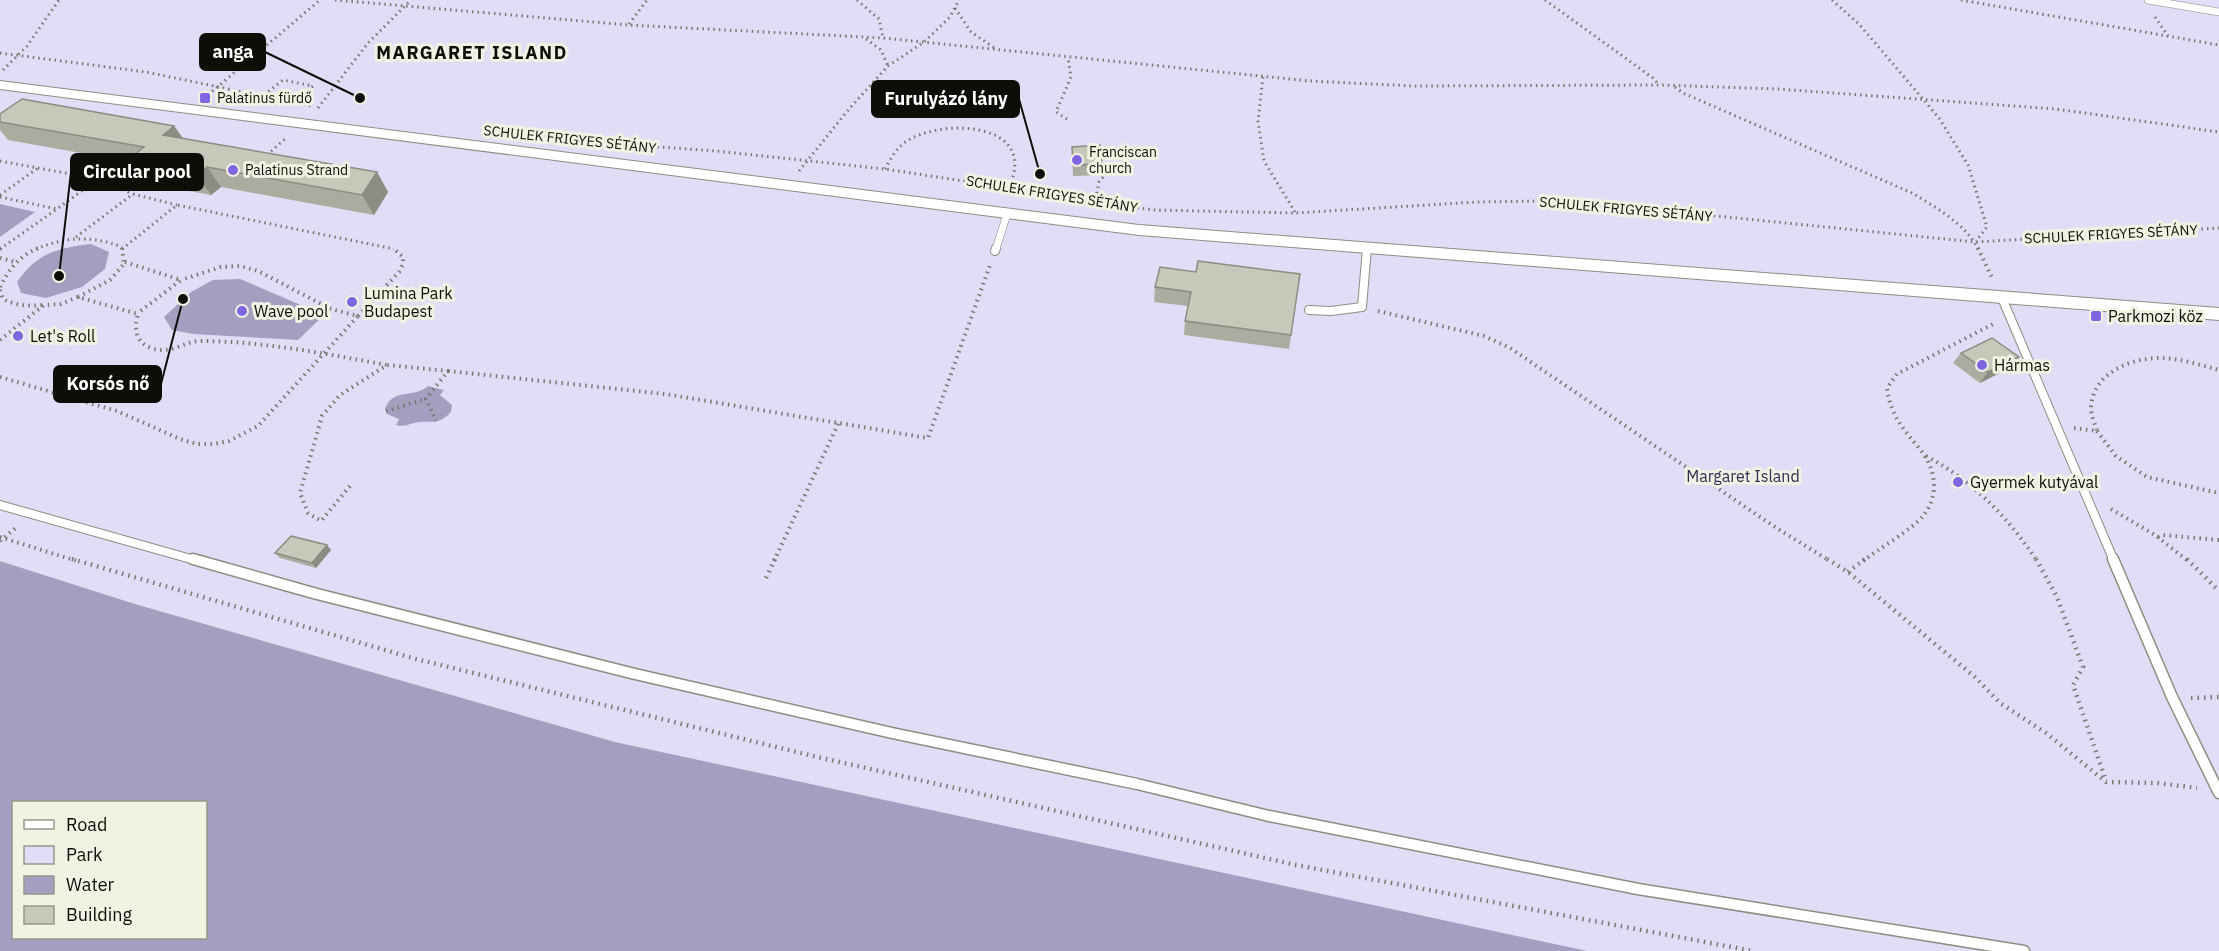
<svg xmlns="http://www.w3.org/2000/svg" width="2219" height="951" viewBox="0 0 2219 951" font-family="'IBM Plex Sans',sans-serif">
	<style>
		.green { fill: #e0ddf7 }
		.water { fill: #a29fc1; fill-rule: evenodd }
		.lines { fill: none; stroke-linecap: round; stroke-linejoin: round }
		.lane-far2-casing { stroke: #8d8d7f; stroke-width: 8 }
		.lane-far1-casing { stroke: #8d8d7f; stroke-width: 10 }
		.lane-casing { stroke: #8d8d7f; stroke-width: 13 }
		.street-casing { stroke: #8d8d7f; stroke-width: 2 }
		.path-far2 { stroke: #78786e; stroke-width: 3; stroke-dasharray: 1.5 4; stroke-linecap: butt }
		.path-far1 { stroke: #78786e; stroke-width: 4; stroke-dasharray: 1.5 4.5; stroke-linecap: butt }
		.path { stroke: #78786e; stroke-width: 4.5; stroke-dasharray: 1.5 5; stroke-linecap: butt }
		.lane-far2 { stroke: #fff; stroke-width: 7 }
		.lane-far1 { stroke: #fff; stroke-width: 8 }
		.lane { stroke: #fff; stroke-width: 10 }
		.street { fill: #fff; fill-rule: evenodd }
		.wall { fill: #abac9f }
		.shaded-wall { fill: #8b8c82 }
		.building { fill: #c7c8b9; stroke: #8b8c82; stroke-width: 1.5 }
		.poi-dot { fill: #7f65e0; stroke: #f1f2e2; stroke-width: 2 }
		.labels { text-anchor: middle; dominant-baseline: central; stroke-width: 6; stroke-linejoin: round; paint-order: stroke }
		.far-poi-label { font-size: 14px; fill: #0e0e09; stroke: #f1f2e2; text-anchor: start }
		.far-street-label { font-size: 14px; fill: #0e0e09; stroke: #f1f2e2 }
		.poi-label { font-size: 16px; fill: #0e0e09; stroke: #f1f2e2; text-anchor: start }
		.park-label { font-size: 16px; fill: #322a57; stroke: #f1f2e2 }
		.far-district-label { font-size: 18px; font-weight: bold; letter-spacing: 1.5px; fill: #0e0e09; stroke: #f1f2e2 }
		.leader { fill: none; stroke: #0e0e09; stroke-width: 2 }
		.callout-dot { fill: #0e0e09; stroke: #f1f2e2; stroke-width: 2 }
		.callout { fill: #0e0e09; stroke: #0e0e09; stroke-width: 2 }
		.callout-label { font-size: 18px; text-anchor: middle; font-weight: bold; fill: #fff }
	</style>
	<rect width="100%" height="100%" fill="#f1f2e2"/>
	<!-- green -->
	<polygon class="green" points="0,0 2219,0 2219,951 1587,951 1563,947 615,742 135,604 0,561"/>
	<!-- water -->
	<g class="water">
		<polygon points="0,204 35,212 0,237"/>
		<path d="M91 244 109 252 105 269 82 287 46 298 21 293 17 282C37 253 57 248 91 244Z"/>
		<polygon points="240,279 324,315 298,340 193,334 172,330 164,317 191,292 213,280"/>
		<path d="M428 386 444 390 440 395 452 405 451 412C437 427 431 419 414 423 406 425 405 427 396 425L399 419 387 414 385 409C393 387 414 399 428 386Z"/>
		<path d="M0 561 135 604 615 742 1587 951H0ZM14 802H206V938H14Z"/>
	</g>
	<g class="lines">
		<defs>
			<g id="lane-far2">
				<polyline points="2148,0 2219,12"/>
				<polyline points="996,249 1007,214"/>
			</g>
			<g id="lane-far1">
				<polyline points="995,251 996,248"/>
				<polyline points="2002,298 2114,561"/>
				<polyline points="1309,310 1331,311 1362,307 1367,248"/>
				<polyline points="0,505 198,561"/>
			</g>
			<g id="lane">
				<polyline points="193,559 317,594 635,674 892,733 1137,784 1269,816 1638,889 2024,951"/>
				<polyline points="2113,559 2172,697 2219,793"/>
			</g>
			<polygon id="street" points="0,81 1139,225 2219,308 2219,320 1139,235 0,89"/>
		</defs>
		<!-- lane-far2 casing -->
		<use href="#lane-far2" class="lane-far2-casing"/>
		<!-- lane-far1 casing -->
		<use href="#lane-far1" class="lane-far1-casing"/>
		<!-- lane casing -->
		<use href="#lane" class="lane-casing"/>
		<!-- street casing -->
		<use href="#street" class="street-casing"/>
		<!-- path-far2 -->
		<g class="path-far2">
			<polyline points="335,0 629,25 883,38 1310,81 1413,86 1659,85 1778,89 2056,109 2219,132"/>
			<polyline points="857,0 879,19 883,38"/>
			<polyline points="1545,0 1653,78 1659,85"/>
			<polyline points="1832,0 1859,24 1939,118 1968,165 1987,227 1976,241"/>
			<polyline points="1961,0 2219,45"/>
			<polyline points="955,8 971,32 996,49"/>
			<polyline points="2155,17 2168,36"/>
			<polyline points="629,24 647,0"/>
			<polyline points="866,39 881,50 888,66"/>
			<polyline points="0,53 146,72 311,106"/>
			<polyline points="3,70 27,46 59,0"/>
			<polyline points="1263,77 1258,121 1264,161 1295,212"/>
			<path d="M1675 87 1683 93 1912 193C1935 207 1966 224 1978 249"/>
			<polyline points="208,95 320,0"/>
			<polyline points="264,95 283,80 313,86 294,101"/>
			<polyline points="318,108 368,43 411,0"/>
			<polyline points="1067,119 1056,112 1071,77 1068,58"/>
			<polyline points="619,144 716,151 885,169 1153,210 1296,213 1476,202 1543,201 1607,205 1975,242 2219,228"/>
			<polyline points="267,155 286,138"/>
			<polyline points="0,161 98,179 133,194"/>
			<path d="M885 169C890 160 895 150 904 143 939 117 1040 121 1009 187"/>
			<polyline points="799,171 849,109 888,66 924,42 950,17 959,0"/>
			<polyline points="0,195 38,168"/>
			<polyline points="0,197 57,209 98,179"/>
			<polyline points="1100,203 1096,197 1099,182 1111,168"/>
			<polyline points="76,237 133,194 177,205"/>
			<polyline points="0,249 57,209"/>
			<path d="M36 249C65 237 92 235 122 247"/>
			<polyline points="122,249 177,205 394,249"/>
		</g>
		<!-- path-far1 -->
		<g class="path-far1">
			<path d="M122 248 124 264 110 280 78 297 138 314C134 328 135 342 151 348 172 355 184 341 200 341 263 341 326 354 387 365"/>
			<polyline points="1978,248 1993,280"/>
			<polyline points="0,249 2,248"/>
			<polyline points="0,258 15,262"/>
			<polyline points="125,262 181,280 138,313"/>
			<path d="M0 287C9 269 20 255 39 248"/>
			<path d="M0 290 3 299C16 306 28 306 43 305"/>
			<polyline points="1378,311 1484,336 1510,348 1778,529 1830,561"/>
			<polyline points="358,316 399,272 403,264 403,257 393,248"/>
			<polyline points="0,340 44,305 61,304 78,297"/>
			<polyline points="448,371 665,394 928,438 990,265"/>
			<polyline points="0,377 117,411 180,439 197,444 214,444 229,441 258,426 358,316 331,309 258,271 240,266 221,267 181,280"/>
			<polyline points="386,411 426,399"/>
			<path d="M2074 428 2097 431C2095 424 2091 416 2091 408 2092 374 2130 358 2159 358 2180 358 2200 365 2219 370"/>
			<polyline points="2097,431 2116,456 2147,477 2219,493"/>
			<path d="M1926 456C1973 481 2008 517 2037 561"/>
			<polyline points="350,486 321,521 308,513 300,493 322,416 340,395 387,365 448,371 426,399 436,421"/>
			<polyline points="2111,509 2155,535 2188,561"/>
			<polyline points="0,537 77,561"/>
			<polyline points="2158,537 2163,535 2219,540"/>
			<polyline points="0,541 18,526"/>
			<polyline points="774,561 839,422"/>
			<path d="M1863 561C1877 550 1914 528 1923 516 1940 495 1936 468 1919 448 1903 429 1890 414 1887 388L1897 374 1995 323"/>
		</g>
		<!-- path -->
		<g class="path">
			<polyline points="72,559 416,659 813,756 1296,865 1753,951"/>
			<polyline points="1827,559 1848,572 1975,677 2000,703 2046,733 2106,782 2157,783 2197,788"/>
			<polyline points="2036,559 2057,597 2083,667 2073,685 2106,781"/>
			<polyline points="2187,559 2219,591"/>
			<polyline points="1848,572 1865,559"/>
			<polyline points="766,578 775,559"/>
			<polyline points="2191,698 2219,697"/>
		</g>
		<!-- lane-far2 -->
		<use href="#lane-far2" class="lane-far2"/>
		<!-- lane-far1 -->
		<use href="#lane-far1" class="lane-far1"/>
		<!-- lane -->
		<use href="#lane" class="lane"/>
		<!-- street -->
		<use href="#street" class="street"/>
	</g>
	<!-- wall -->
	<g class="wall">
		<polygon points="0,114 174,126 183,138 377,172 388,192 374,215 221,187 211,195 140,182 125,162 126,161 8,140 0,130"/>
		<polygon points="1072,147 1102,164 1102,175 1073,176"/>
		<polygon points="1196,272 1300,274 1289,349 1184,335 1185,321 1188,306 1154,302 1155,287"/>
		<polygon points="1961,353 2011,367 1980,383 1953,363"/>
		<polygon points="331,550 316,568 280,558 275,553"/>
	</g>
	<!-- shaded-wall -->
	<g class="shaded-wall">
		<polygon points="174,126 188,146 163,135"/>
		<polygon points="207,167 221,187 211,195 197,175"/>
		<polygon points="377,172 388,192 374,215 362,195"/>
		<polygon points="2019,357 2011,367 1980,383 1988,372"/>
		<polygon points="327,545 331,550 316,568 312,563"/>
	</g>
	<!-- building -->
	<g class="building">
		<polygon points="22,99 174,126 163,135 377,172 362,195 207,167 197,175 125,162 144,147 0,122 0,114"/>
		<polygon points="1100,145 1102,164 1073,165 1072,147"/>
		<polygon points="1198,261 1300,274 1291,335 1185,321 1191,292 1155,287 1160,267 1196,272"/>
		<polygon points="1992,338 2019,357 1988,372 1961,353"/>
		<polygon points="291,536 327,545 312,563 275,553"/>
	</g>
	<!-- markers -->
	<g class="poi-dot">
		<rect x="199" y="92" width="12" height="12" rx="3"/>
		<circle cx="1077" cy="160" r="6"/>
		<circle cx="233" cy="170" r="6"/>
		<circle cx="352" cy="302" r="6"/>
		<circle cx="242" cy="311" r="6"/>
		<rect x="2090" y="310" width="12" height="12" rx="3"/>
		<circle cx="18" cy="336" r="6"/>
		<circle cx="1982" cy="365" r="6"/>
		<circle cx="1958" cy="482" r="6"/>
	</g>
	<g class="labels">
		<!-- far-poi labels -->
		<g class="far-poi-label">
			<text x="217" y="98">Palatinus fürdő</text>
			<text x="1089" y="152">Franciscan<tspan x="1089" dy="16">church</tspan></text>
			<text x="245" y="170">Palatinus Strand</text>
		</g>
		<!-- far-street labels -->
		<g class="far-street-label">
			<text transform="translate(570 139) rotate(6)">SCHULEK FRIGYES SÉTÁNY</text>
			<text transform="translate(1052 194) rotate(9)">SCHULEK FRIGYES SÉTÁNY</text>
			<text transform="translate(1626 209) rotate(5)">SCHULEK FRIGYES SÉTÁNY</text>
			<text transform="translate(2111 234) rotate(-3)">SCHULEK FRIGYES SÉTÁNY</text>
		</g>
		<!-- poi labels -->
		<g class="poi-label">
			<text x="364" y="293">Lumina Park<tspan x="364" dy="18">Budapest</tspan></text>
			<text x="254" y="311">Wave pool</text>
			<text x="2108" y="316">Parkmozi köz</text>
			<text x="30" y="336">Let's Roll</text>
			<text x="1994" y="365">Hármas</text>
			<text x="1970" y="482">Gyermek kutyával</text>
		</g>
		<!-- park labels -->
		<g class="park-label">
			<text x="1743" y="476">Margaret Island</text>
		</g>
		<!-- far-district labels -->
		<g class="far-district-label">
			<text x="472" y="52">MARGARET ISLAND</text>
		</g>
	</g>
	<!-- callouts -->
	<path class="leader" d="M360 98L265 52M1040 174L1019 99M59 276L71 172M183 299L161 384"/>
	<g class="callout-dot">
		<circle cx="360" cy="98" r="6"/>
		<circle cx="1040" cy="174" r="6"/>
		<circle cx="59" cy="276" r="6"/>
		<circle cx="183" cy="299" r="6"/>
	</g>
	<g class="callout">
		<rect x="200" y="34" width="65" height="36" rx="6"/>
		<rect x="872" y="81" width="147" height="36" rx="6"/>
		<rect x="71" y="154" width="132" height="36" rx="6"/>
		<rect x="54" y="366" width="107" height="36" rx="6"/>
	</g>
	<g class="callout-label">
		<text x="233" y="58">anga</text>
		<text x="946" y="105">Furulyázó lány</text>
		<text x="137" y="178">Circular pool</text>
		<text x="108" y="390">Korsós nő</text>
	</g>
	<!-- legend -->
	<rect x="12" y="801" width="195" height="138" fill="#f1f2e2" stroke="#96978b" stroke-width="1.5"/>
	<rect x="24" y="820" width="30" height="9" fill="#ffffff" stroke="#96978b" stroke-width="1.5"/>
	<text x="66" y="831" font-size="18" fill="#0e0e09">Road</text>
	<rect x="24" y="846" width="30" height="18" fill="#e0ddf7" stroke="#96978b" stroke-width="1.5"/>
	<text x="66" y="861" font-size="18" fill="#0e0e09">Park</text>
	<rect x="24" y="876" width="30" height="18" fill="#a29fc1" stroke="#96978b" stroke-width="1.5"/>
	<text x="66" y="891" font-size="18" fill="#0e0e09">Water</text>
	<rect x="24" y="906" width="30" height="18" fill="#c7c8b9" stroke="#96978b" stroke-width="1.5"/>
	<text x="66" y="921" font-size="18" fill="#0e0e09">Building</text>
</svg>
